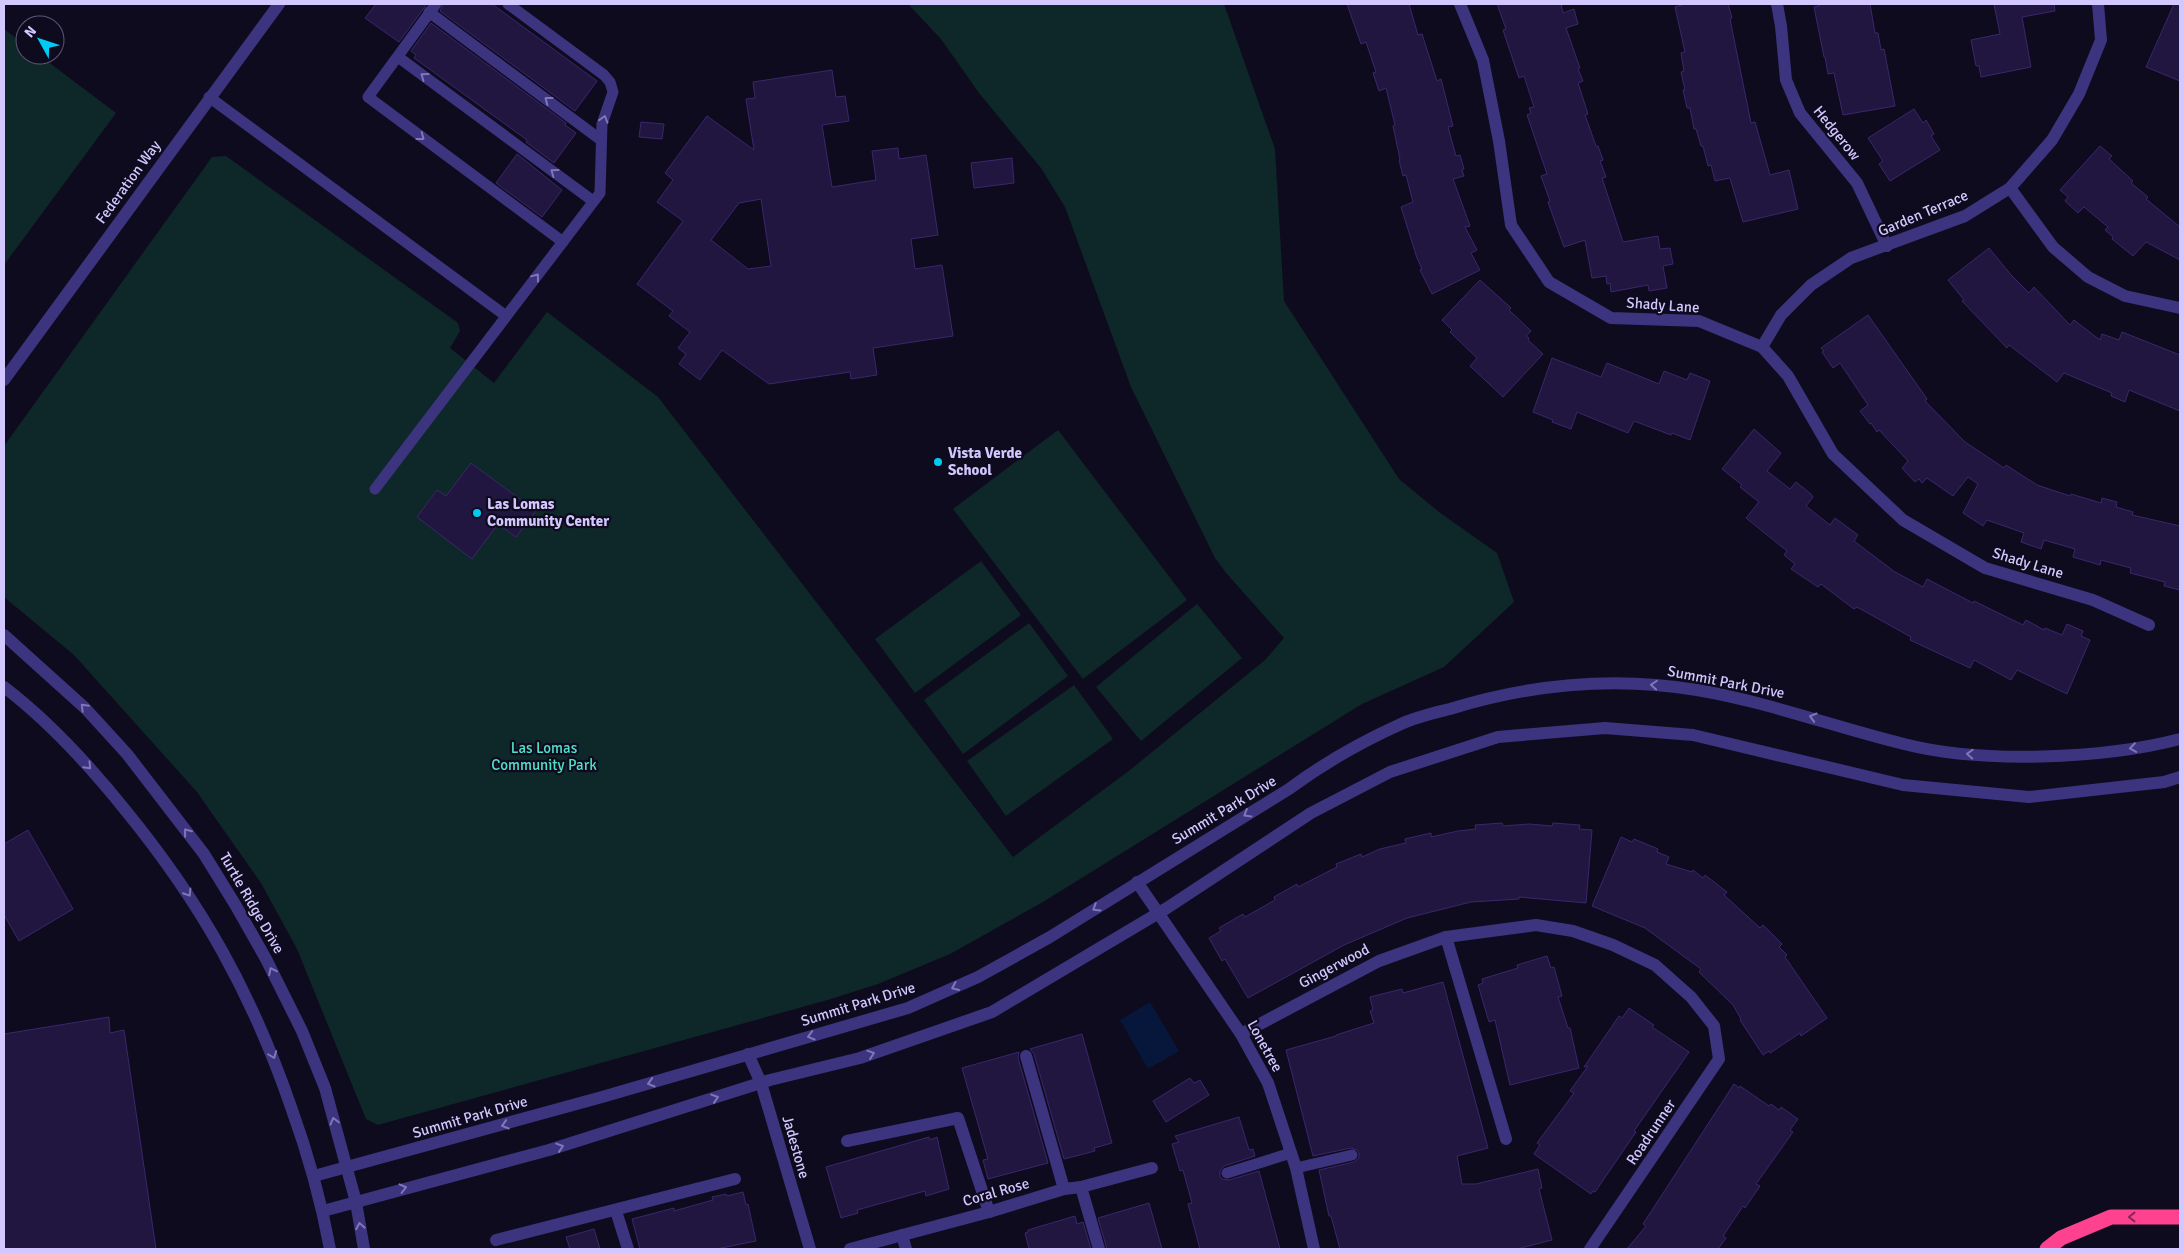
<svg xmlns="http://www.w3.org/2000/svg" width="2184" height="1253" viewBox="0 0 2184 1253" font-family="Signika,sans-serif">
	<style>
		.green { fill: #0e2728 }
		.water { fill: #07163b }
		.building { fill: #21163f; stroke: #3a276c; fill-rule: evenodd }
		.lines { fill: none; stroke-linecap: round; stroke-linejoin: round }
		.service { stroke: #3c347e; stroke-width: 11 }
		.minor { stroke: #3c347e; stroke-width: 12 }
		.tertiary { stroke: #3c347e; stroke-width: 12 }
		.motorway { stroke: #ff4290; stroke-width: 15 }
		.oneway { stroke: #8076b8 }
		.oneway2 { stroke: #872657 }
		.poi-dot { fill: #00c9f2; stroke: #0f0b1e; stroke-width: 2 }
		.labels { text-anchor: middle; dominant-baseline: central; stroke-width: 4.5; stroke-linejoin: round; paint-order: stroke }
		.street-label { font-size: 15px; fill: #d2c7ff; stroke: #0f0b1e }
		.poi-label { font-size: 15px; font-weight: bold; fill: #d2c7ff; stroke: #0f0b1e; text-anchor: start }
		.park-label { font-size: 15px; fill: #50e2c8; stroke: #0f0b1e }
	</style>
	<rect width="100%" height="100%" fill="#0f0b1e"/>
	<!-- green -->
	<g class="green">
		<polygon points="908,4 1224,4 1275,149 1284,301 1399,479 1439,512 1497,553 1514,602 1444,667 1362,704 1043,902 950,954 878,984 831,999 378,1125 366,1119 297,949 261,883 197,792 74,655 4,597 4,446 212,157 226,156 458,323 460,331 450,348 494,383 547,312 658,397 1013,857 1130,770 1265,660 1284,638 1227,574 1215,558 1131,387 1065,207 1041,168 979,93 941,39"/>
		<polygon points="4,29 25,45 25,55 39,55 116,113 4,265"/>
		<polygon points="1058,430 1187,600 1083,679 953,509"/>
		<polygon points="981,561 1021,615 915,693 875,639"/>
		<polygon points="1197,604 1242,658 1141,741 1096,687"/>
		<polygon points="1029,623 1068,676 963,754 924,700"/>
		<polygon points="1074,685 1113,739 1006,816 967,761"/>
	</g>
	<!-- water -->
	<polygon class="water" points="1150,1002 1179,1051 1148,1069 1120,1020"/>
	<!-- building -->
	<g class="building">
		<polygon points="376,4 427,4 399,42 365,18"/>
		<polygon points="443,4 492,4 597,81 575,111 440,11"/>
		<polygon points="1347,4 1409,4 1418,35 1422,34 1437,81 1441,79 1453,126 1448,127 1456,156 1460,155 1464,169 1462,170 1464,176 1453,179 1470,226 1465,227 1477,250 1471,253 1480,270 1432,294 1420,270 1422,269 1417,258 1401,207 1413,202 1406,175 1403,176 1399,160 1400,159 1393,126 1395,125 1386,88 1379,91 1373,73 1376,72 1366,42 1361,44"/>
		<polygon points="1497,4 1561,4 1563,13 1574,9 1578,24 1566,28 1580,68 1578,69 1583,81 1578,83 1588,114 1585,115 1596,146 1598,146 1603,160 1600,161 1606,177 1602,178 1623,242 1658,236 1660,249 1670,248 1673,264 1663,266 1667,288 1649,291 1648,285 1611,292 1610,283 1607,284 1606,276 1592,278 1585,240 1564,247 1548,202 1550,201 1541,176 1547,174 1527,115 1531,113 1529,108 1534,107 1524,76 1519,78 1503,30 1506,29"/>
		<polygon points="1685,4 1728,4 1732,18 1730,19 1751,123 1755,122 1770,175 1789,170 1798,209 1743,222 1730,178 1715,181 1711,165 1708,166 1703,146 1701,146 1696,129 1694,129 1690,108 1687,108 1683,90 1685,90 1681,72 1684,71 1681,53 1685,52 1675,7"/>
		<polygon points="1818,4 1870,4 1875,33 1878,33 1881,50 1884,49 1895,106 1843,115 1834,73 1828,74 1825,57 1824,57 1814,7 1819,6"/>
		<polygon points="1994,4 2054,4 2055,11 2022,17 2031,67 1981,77 1979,66 1976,66 1971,40 2000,34"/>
		<polygon points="2174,4 2180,4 2180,81 2146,67"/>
		<polygon points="431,23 566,123 565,125 576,133 554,163 526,142 527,140 414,58 416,55 411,51"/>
		<path d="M832 70 836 97 845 96 849 121 822 125 832 187 876 180 872 151 898 148 899 159 926 155 938 235 911 239 915 269 942 265 953 336 873 348 877 375 851 379 850 372 769 384 722 350 700 380 679 364 686 354 678 348 690 332 669 316 673 311 637 284 683 221 657 202 673 180 665 173 707 116 754 150 746 99 755 98 753 82ZM761 199 771 266 748 269 711 240 739 203Z"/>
		<polygon points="1914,109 1923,123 1926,120 1934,134 1931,136 1940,150 1890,181 1879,164 1883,161 1868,138"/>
		<polygon points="641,122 664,124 662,139 639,137"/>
		<polygon points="2100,146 2112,156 2109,159 2133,181 2131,183 2148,197 2146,199 2180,227 2180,260 2146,242 2133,256 2112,239 2113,237 2105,230 2108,227 2084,207 2078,213 2065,201 2068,197 2060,190"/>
		<polygon points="517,154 562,190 542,217 496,183"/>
		<polygon points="1012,158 1014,183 974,188 971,163"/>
		<polygon points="1989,248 2012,276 2029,293 2034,287 2070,325 2074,320 2100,340 2102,334 2119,340 2122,332 2180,355 2180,411 2129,390 2125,402 2111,396 2112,393 2064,373 2057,382 2009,345 2007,348 1962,301 1964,300 1948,280"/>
		<polygon points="1480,280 1511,308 1509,310 1531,331 1526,336 1529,338 1528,340 1543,354 1503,397 1470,366 1477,358 1450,332 1452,330 1442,320"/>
		<polygon points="1868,315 1927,399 1925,401 1965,442 2004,468 2006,465 2037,485 2070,496 2071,494 2101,503 2102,498 2117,502 2116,507 2133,512 2132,515 2180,526 2180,590 2164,586 2165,582 2130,573 2131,568 2101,560 2100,565 2073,557 2075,549 2044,540 2041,549 2021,542 2024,533 1987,520 1983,526 1963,513 1978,484 1968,477 1953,496 1927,478 1922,483 1919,479 1915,482 1902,468 1908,461 1879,430 1877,432 1871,423 1870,424 1860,411 1868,405 1840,363 1833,368 1822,352 1824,351 1821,348"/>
		<polygon points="1552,358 1601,377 1607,363 1659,384 1664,371 1687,380 1690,373 1710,381 1690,440 1672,433 1671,435 1634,421 1628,433 1577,412 1571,429 1552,422 1553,420 1533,412"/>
		<polygon points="1754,429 1781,453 1767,471 1790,489 1796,482 1811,494 1813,497 1806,506 1830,525 1835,518 1858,535 1854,541 1895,572 1923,587 1927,579 1973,603 1974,601 2023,625 2026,620 2044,630 2045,628 2062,635 2067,624 2083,631 2081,636 2090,640 2067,694 2017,670 2011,680 1974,660 1970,668 1910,640 1911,637 1857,607 1854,609 1821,584 1818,587 1791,569 1795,564 1784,555 1787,551 1746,518 1759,502 1740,487 1742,485 1722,469"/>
		<polygon points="471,463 536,511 516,537 498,524 472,559 417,517 437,490 446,496"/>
		<polygon points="1502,823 1503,826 1529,824 1552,826 1553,823 1580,825 1579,829 1592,830 1586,903 1519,897 1519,899 1471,902 1407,918 1344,945 1248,998 1225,959 1222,961 1209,938 1221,931 1219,928 1243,914 1245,917 1275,900 1274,897 1297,884 1298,887 1337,867 1336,864 1361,854 1362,857 1380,849 1406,843 1405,839 1431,833 1431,837 1458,831 1476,829 1475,825"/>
		<polygon points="28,830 73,909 19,941 4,915 4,844"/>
		<polygon points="1621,837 1632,842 1634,839 1658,849 1657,852 1669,857 1666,864 1692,872 1693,870 1703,878 1705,875 1727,892 1724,895 1760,928 1763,925 1782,944 1779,947 1787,955 1785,957 1827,1018 1801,1036 1800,1033 1770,1053 1769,1051 1763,1055 1740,1020 1741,1019 1733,1005 1699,972 1701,969 1645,928 1592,906"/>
		<polygon points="1547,956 1551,968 1554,967 1562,996 1558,997 1568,1028 1570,1028 1579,1068 1510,1085 1495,1020 1489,1022 1478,985 1483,983 1482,979 1518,968 1517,965"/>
		<polygon points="1443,982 1488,1148 1457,1156 1462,1184 1476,1184 1538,1169 1542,1188 1539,1189 1552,1240 1517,1249 1340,1249 1331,1216 1329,1216 1319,1170 1354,1162 1359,1158 1359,1153 1357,1150 1351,1148 1313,1156 1286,1050 1336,1036 1336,1035 1374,1023 1370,1011 1373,1010 1370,997 1402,989 1403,993"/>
		<polygon points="1629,1008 1654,1025 1652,1027 1689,1052 1634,1131 1636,1132 1595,1192 1593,1191 1591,1194 1534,1154 1540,1145 1537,1143 1574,1093 1570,1091 1588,1066 1584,1067 1619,1016 1622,1018"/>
		<polygon points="109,1017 110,1033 124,1030 156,1249 4,1249 4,1034"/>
		<polygon points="1082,1034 1112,1143 1094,1148 1095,1151 1064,1159 1034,1054 1030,1049"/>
		<polygon points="1019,1052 1018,1058 1048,1163 988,1179 983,1160 988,1159 962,1068"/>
		<polygon points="1190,1078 1194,1083 1200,1080 1209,1095 1166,1122 1153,1101"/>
		<polygon points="1734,1084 1739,1088 1740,1086 1769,1106 1771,1104 1779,1110 1781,1107 1798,1119 1790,1130 1793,1132 1756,1184 1760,1186 1745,1208 1743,1206 1723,1236 1726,1238 1718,1249 1627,1249 1646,1226 1643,1224"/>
		<polygon points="1239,1117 1249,1150 1253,1149 1255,1156 1224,1166 1220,1171 1220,1176 1222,1179 1229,1180 1259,1171 1280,1249 1200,1249 1188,1204 1192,1203 1183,1170 1180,1171 1172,1144 1179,1142 1175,1136"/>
		<polygon points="929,1137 930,1140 937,1137 949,1189 926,1196 925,1191 900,1198 857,1210 858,1213 841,1218 826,1167"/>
		<polygon points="743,1192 746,1205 748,1204 756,1241 716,1249 640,1249 632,1219 674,1208 674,1211 713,1200 712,1197 726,1194 727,1196"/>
		<polygon points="1149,1203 1162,1249 1107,1249 1098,1218"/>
		<polygon points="1075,1216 1077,1224 1083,1222 1091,1249 1029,1249 1025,1233 1028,1232 1028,1230"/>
		<polygon points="594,1229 600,1249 570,1249 566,1237"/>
	</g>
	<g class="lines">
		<!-- service -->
		<g class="service">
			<polyline points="436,4 368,97 563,242"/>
			<polyline points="429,12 601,140"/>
			<polyline points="398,57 593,201"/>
			<polyline points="209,97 506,316"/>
			<polyline points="375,489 600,193 602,124 613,92 610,82 604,75 508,4"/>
			<polyline points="1296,1168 1352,1155"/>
			<polyline points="1227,1173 1291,1153"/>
		</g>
		<!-- minor -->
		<g class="minor">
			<polyline points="1460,4 1483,60 1499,141 1511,225 1549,282 1611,318 1699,321 1762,347 1788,376 1833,454 1903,520 1985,568 2093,600 2149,625"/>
			<polyline points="1777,4 1781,26 1786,80 1800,113 1857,183 1887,246"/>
			<polyline points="2010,188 2053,247 2088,277 2125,296 2180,308"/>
			<polyline points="1762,347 1781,315 1811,285 1851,258 1965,216 2010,188 2052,140 2079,94 2101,40 2098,4"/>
			<polyline points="4,380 279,4"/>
			<polyline points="1137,882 1241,1034 1268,1083 1296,1168 1314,1249"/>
			<polyline points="1446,937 1506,1139"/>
			<polyline points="1241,1034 1379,961 1446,937 1536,925 1573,931 1613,945 1655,965 1691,997 1714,1026 1719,1059 1590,1249"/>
			<polyline points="748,1054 761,1083 810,1249"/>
			<polyline points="1026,1056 1064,1189"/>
			<polyline points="847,1141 958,1118 989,1212"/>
			<polyline points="1081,1187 1099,1249"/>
			<polyline points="616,1211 628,1249"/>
			<polyline points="902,1235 906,1249"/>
			<polyline points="496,1240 735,1179"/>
			<polyline points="850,1249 989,1212 1064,1189 1081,1187 1152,1168"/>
		</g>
		<!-- tertiary -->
		<g class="tertiary">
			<polyline points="4,635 85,708 127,754 204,854 236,906 266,959 302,1031 325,1088 356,1202 364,1249"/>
			<path d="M4 687C50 722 90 766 126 811 202 904 252 994 291 1107 308 1154 321 1200 330 1249"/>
			<path d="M314 1176 602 1097 908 1008 978 977 1050 937 1289 789C1324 763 1361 742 1401 724 1416 717 1434 713 1450 709 1531 684 1613 676 1697 690 1768 702 1834 727 1904 744 1982 764 2103 759 2180 739"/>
			<polyline points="323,1211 549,1150 770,1080 860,1058 992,1012 1167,908 1311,813 1390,772 1498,737 1605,728 1693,735 1903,785 2029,797 2164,782 2180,777"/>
		</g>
		<!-- motorway -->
		<polyline class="motorway" points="2047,1249 2061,1238 2111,1217 2180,1217"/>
	</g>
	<!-- one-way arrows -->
	<defs><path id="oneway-chevron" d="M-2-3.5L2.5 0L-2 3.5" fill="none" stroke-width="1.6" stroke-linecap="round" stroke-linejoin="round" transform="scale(1.25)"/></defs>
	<g class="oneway">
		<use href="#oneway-chevron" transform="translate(424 76) rotate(-144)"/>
		<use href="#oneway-chevron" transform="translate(548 100) rotate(-143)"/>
		<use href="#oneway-chevron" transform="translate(604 119) rotate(-73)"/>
		<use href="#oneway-chevron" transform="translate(421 137) rotate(37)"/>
		<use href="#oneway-chevron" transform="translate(554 172) rotate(-144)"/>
		<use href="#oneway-chevron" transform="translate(536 277) rotate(-53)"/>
		<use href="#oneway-chevron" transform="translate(1654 685) rotate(-175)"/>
		<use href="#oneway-chevron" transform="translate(84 707) rotate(-135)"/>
		<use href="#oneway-chevron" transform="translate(1813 717) rotate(-164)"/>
		<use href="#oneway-chevron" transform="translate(2133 748) rotate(172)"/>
		<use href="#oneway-chevron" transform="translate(1970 754) rotate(-177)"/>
		<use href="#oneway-chevron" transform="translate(88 766) rotate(47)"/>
		<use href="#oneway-chevron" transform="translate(1247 814) rotate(149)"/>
		<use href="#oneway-chevron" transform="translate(187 832) rotate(-128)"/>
		<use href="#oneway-chevron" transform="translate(188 893) rotate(58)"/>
		<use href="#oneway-chevron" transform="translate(1096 908) rotate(148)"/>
		<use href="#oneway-chevron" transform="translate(272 971) rotate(-116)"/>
		<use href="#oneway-chevron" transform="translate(955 987) rotate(156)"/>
		<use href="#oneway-chevron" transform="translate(811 1036) rotate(164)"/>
		<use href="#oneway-chevron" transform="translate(871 1054) rotate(-19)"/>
		<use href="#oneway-chevron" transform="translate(273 1055) rotate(69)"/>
		<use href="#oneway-chevron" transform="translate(651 1083) rotate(164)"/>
		<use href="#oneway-chevron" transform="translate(715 1098) rotate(-18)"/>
		<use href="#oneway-chevron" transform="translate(334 1121) rotate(-105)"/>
		<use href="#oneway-chevron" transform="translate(505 1125) rotate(164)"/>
		<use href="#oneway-chevron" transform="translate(560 1147) rotate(-18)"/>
		<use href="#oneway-chevron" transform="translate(403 1188) rotate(-14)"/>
		<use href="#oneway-chevron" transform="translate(360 1226) rotate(-100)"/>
	</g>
	<use class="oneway2" href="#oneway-chevron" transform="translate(2132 1217) rotate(180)"/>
	<!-- markers -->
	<g class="poi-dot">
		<circle cx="938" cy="462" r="5"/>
		<circle cx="477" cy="513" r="5"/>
	</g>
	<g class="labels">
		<!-- street labels -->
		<g class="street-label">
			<text transform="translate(1837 133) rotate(51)">Hedgerow</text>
			<text transform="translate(128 182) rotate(-54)">Federation Way</text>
			<text transform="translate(1923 213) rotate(-23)">Garden Terrace</text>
			<text transform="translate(1663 305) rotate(4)">Shady Lane</text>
			<text transform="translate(2028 563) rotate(17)">Shady Lane</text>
			<text transform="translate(1726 682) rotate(11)">Summit Park Drive</text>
			<text transform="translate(1224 810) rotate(-31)">Summit Park Drive</text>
			<text transform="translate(252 903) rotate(60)">Turtle Ridge Drive</text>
			<text transform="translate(1334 966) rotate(-28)">Gingerwood</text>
			<text transform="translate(858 1004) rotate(-17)">Summit Park Drive</text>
			<text transform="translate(1265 1046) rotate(61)">Lonetree</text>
			<text transform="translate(470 1117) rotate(-16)">Summit Park Drive</text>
			<text transform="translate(1651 1132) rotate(-56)">Roadrunner</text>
			<text transform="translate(796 1147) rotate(74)">Jadestone</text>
			<text transform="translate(996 1192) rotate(-16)">Coral Rose</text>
		</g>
		<!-- poi labels -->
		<g class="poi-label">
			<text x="948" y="453">Vista Verde<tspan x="948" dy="17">School</tspan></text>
			<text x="487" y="504">Las Lomas<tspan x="487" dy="17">Community Center</tspan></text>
		</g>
		<!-- park labels -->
		<g class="park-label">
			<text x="544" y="748">Las Lomas<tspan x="544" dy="17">Community Park</tspan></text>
		</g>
	</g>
	<!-- border -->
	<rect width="2184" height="1253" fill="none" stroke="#d2c7ff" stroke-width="10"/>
	<!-- north arrow -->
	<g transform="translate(40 40) rotate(310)"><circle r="24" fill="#0f0b1e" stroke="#5d5678"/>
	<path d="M0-4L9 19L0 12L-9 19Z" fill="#00c9f2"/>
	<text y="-8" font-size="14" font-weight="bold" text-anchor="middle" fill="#d2c7ff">N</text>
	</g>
</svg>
